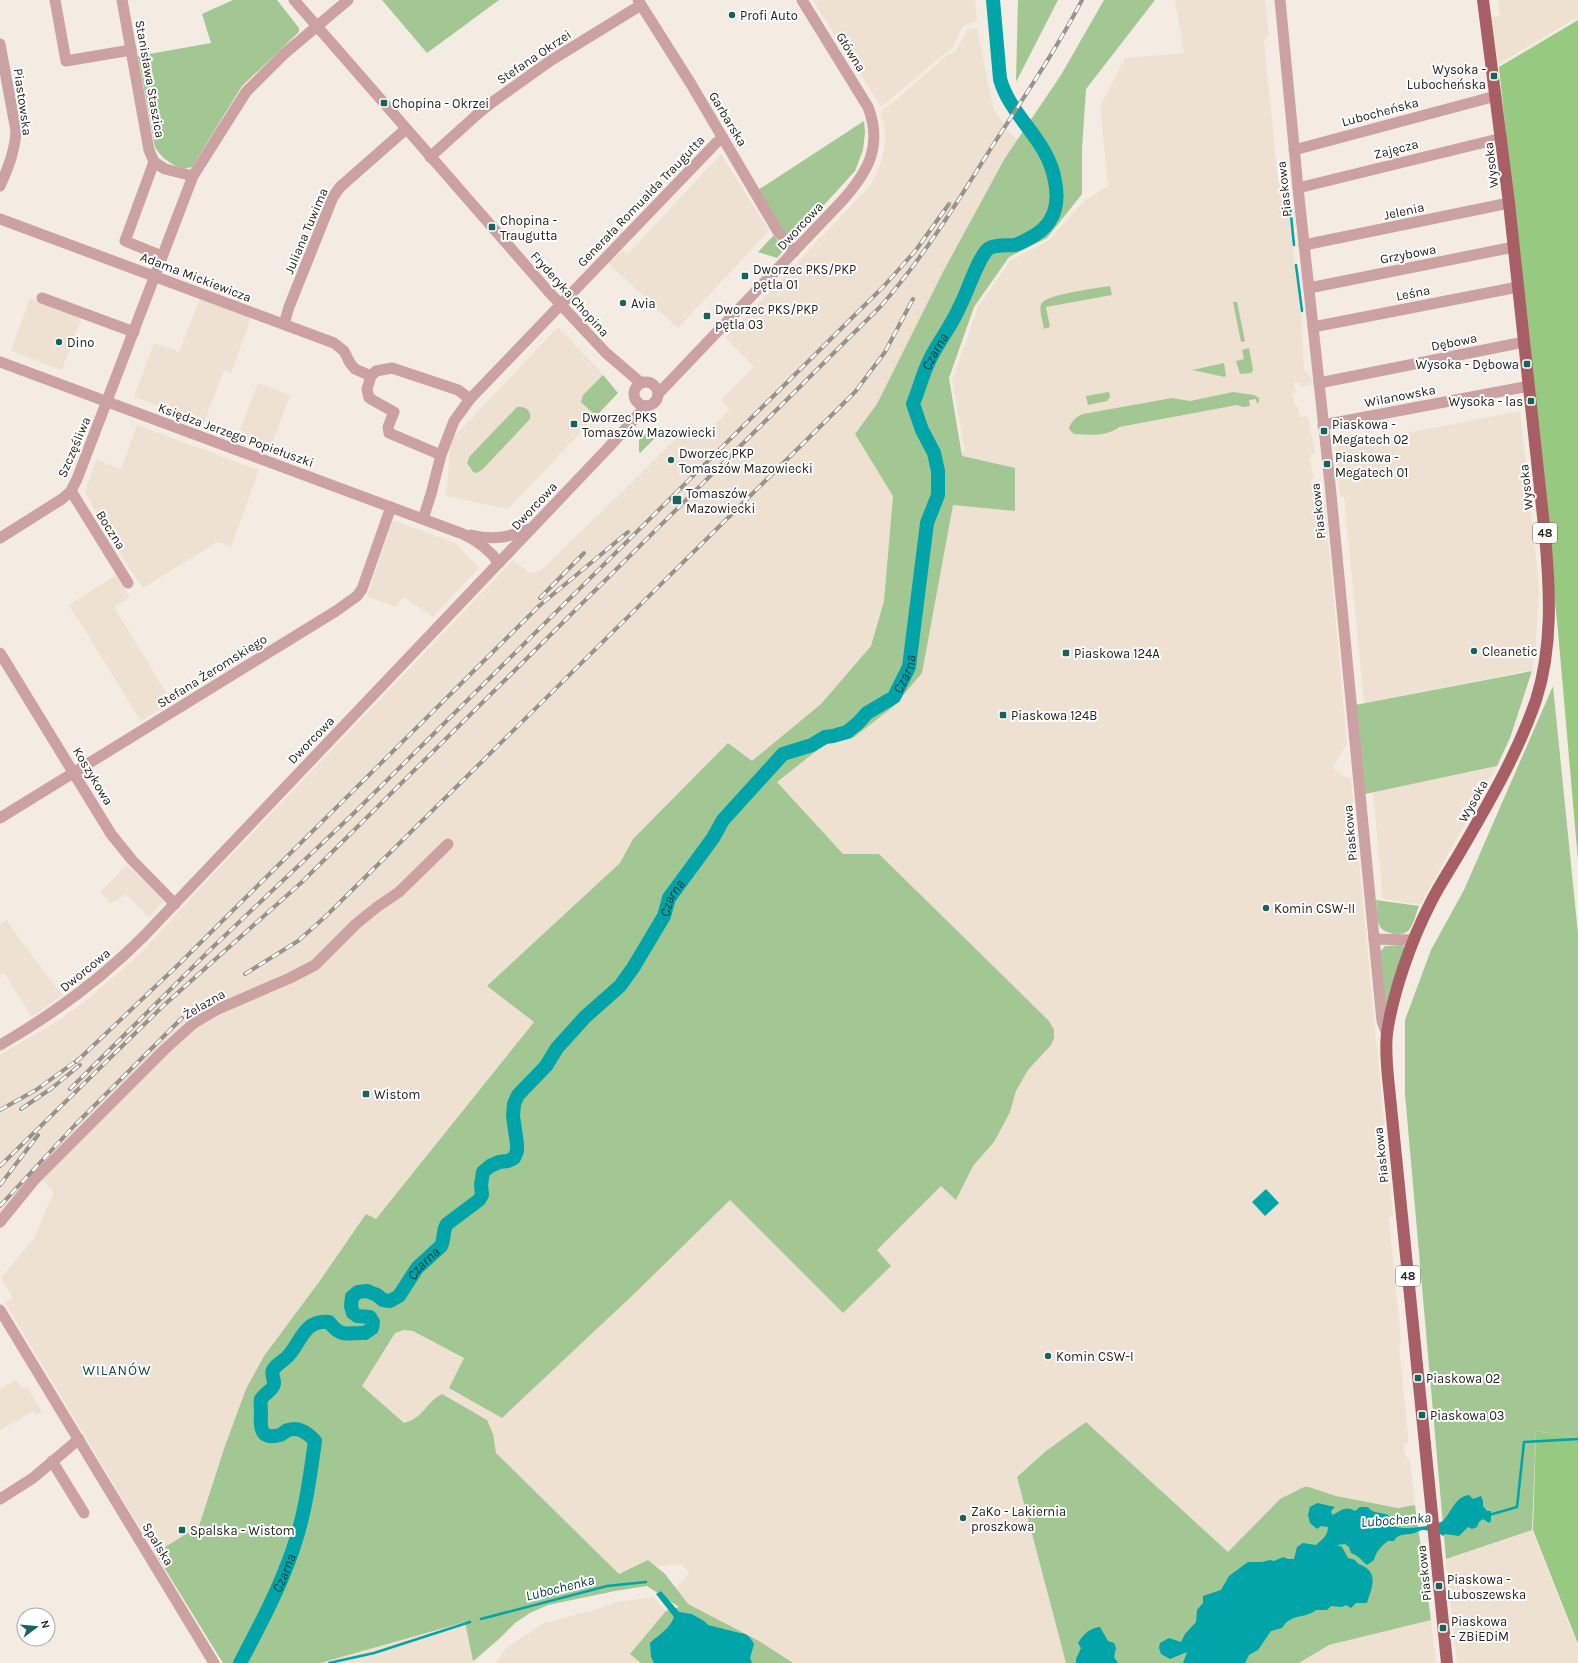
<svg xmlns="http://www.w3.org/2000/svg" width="1578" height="1663" viewBox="0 0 1578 1663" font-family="Karla,sans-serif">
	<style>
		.built { fill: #eee1d2 }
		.green { fill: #a2c792 }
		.forest { fill: #98c981 }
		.water { fill: #00a4a9 }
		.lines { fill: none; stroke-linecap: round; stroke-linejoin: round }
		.stream { stroke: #00a4a9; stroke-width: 2.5 }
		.river { stroke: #00a4a9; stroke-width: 14 }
		.minor { stroke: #cba1a2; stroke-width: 11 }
		.major { stroke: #a75f65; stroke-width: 12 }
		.rail-casing { stroke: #97928b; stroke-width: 4 }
		.rail { stroke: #fff; stroke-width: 2.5; stroke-dasharray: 8; stroke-linecap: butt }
		.poi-dot { fill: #17625a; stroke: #fff; stroke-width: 1.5 }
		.labels { text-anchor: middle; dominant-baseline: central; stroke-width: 4; stroke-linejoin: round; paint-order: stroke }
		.shield { fill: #fff; stroke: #686664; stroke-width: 1 }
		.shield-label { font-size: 12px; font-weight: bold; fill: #272421 }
		.poi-label { font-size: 13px; fill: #272421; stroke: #fff; text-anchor: start }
		.street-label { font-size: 13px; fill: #272421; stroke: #fff }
		.water-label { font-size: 14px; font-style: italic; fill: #003e40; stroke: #fff }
		.neighbourhood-label { font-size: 14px; letter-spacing: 1px; fill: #124d47; stroke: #fff }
	</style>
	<rect width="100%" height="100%" fill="#f4ece3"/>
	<!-- built -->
	<g class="built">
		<polygon points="813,0 975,0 977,21 965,25 962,27 954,46 881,107 853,62 855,60 846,47 841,45"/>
		<polygon points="1175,0 1265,0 1269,34 1264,41 1278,181 1284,187 1288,202 1302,326 1304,369 1313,381 1310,385 1300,387 1299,382 1294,383 1296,393 1292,394 1295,406 1298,406 1300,417 1308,416 1315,453 1311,454 1311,457 1309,458 1314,479 1311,480 1314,493 1321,497 1325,505 1347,744 1333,767 1341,775 1351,779 1393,1215 1389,1218 1401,1342 1399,1348 1408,1433 1408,1443 1404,1444 1404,1446 1405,1456 1410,1460 1415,1505 1398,1508 1336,1496 1309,1487 1280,1499 1228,1552 1086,1422 1046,1451 1017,1477 1066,1663 496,1663 505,1649 544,1623 590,1611 617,1602 653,1597 666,1611 679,1607 668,1591 679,1585 689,1573 681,1564 641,1568 529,1612 514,1622 474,1663 223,1663 146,1538 5,1303 13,1298 1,1278 34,1238 54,1192 42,1180 0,1231 0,1055 56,1022 83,1003 140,954 202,886 513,560 530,573 541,570 623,491 691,423 703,436 730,409 721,400 754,367 725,338 870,186 879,168 883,154 885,140 884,125 881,116 882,110 895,101 947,55 955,52 967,30 977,28 993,107 1008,131 1028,149 1018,235 867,427 965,451 952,381 978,307 1010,261 1048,241 1085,200 1108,186 1100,106 1125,58 1184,53"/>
		<polygon points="1498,0 1578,0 1578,17 1497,65 1490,17 1500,16"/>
		<polygon points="721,154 769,231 678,328 608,263 622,251 628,254"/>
		<polygon points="30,298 82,317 62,370 11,351"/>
		<polygon points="200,299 251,318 231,373 224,370 204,423 134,397 154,343 179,352"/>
		<polygon points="558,327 602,373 618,393 508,509 446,496 451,440"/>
		<polygon points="258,383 290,395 270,449 237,437"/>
		<polygon points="1520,411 1538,575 1539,597 1536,643 1532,670 1364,703 1344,496 1340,497 1335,447"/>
		<polygon points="137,425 259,470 231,547 217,542 143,588 128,567 85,492 96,460 121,469"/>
		<polygon points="393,520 455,543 479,568 433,617 404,597 395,607 367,596"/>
		<polygon points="116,575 130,597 114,607 172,702 141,721 69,605"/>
		<polygon points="1496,767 1420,905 1383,899 1373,792"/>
		<polygon points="127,865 164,901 149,917 125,894 117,901 115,900 111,904 100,892"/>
		<polygon points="7,920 15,933 62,995 32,1017 4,973 0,975 0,924"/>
		<polygon points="16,1380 23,1389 27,1386 42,1412 36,1415 33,1411 0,1430 0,1389"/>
		<polygon points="1532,1530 1578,1647 1578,1663 1457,1663 1446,1559"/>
		<polygon points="1431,1620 1436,1663 1299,1663 1329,1645"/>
	</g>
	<!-- green -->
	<g class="green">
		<path d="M233 0H277L299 28V32L242 86 192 167C178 172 161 158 155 147L138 56 211 43 202 14Z"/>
		<polygon points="382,0 499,0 427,53"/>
		<polygon points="1018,0 1058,0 1016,82"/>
		<path d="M1104 0H1155L1086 89 1082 149V194L1047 238 1009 257 974 307 949 378 962 456 1015 468V511L953 505 922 673 894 706 853 738 825 744 777 782 843 854H879L1049 1021 1054 1030V1038L1051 1045 1028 1070 1016 1091 1010 1112 994 1142 973 1166 956 1200 941 1186 877 1250 891 1266 843 1313 730 1200 635 1293 502 1418 449 1388 464 1358 413 1331 404 1330 395 1333 362 1386 404 1423C425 1417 425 1403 442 1394L487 1420 493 1434 496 1453 619 1574 648 1560 665 1574 688 1604 759 1641 793 1663H641L630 1654 666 1611 679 1607 647 1586 615 1591 548 1605 530 1613 515 1623 499 1639 473 1661 465 1622 320 1663H223L157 1556 162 1549 199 1526 225 1446 246 1389 264 1356 319 1282 366 1214 376 1219 534 1022 487 986 620 863 633 839 728 743 752 761 821 704 871 646 884 601 893 496 855 434 877 404 944 270 1005 158 1061 75Z"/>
		<polygon points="864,121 865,132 863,150 855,171 794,238 787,236 758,190"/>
		<polygon points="774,235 782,248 782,252 777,258 758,252"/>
		<path d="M1110 286 1112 295 1046 307 1050 327 1044 329C1043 322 1039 310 1041 304 1046 294 1098 288 1110 286Z"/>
		<polygon points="1233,302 1237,302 1245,341 1241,342"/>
		<polygon points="1249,348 1253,370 1251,373 1240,374 1236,361 1244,359 1242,350"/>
		<polygon points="1224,363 1226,375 1225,377 1192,370"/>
		<polygon points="603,375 618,393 596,416 581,402 583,395"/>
		<polygon points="1109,392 1110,397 1107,401 1088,405 1086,396"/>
		<path d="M1233 392 1254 395 1259 398V402L1257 404 1256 399 1249 400 1250 406 1244 407 1237 405 1119 427C1106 437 1090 435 1074 434L1069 429C1070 422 1077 416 1083 414L1172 398 1190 401Z"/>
		<path d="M517 407C525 406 532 411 530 419L483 469 477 473 473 472 467 463 470 456Z"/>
		<polygon points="650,430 657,436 640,453 639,452 639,440"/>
		<polygon points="1532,671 1510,738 1497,766 1365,794 1355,705"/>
		<polygon points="1553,686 1578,934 1578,1438 1536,1431 1532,1530 1446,1559 1405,1094 1405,1020 1431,950 1464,890"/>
		<path d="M1376 900 1419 906C1416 913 1414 924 1409 930 1406 933 1402 934 1398 934 1374 933 1378 919 1376 900Z"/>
		<polygon points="1400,945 1403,945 1405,948 1390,990 1385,1014 1380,952 1385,946"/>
		<polygon points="1086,1422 1228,1552 1280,1499 1304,1487 1309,1487 1336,1496 1398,1508 1415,1505 1431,1620 1329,1645 1299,1663 1066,1663 1017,1477 1046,1451"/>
	</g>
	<!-- forest -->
	<g class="forest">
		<polygon points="1578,20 1578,861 1558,631 1499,67"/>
		<polygon points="1536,1431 1578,1438 1578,1644 1533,1530"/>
	</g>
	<!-- water -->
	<g class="water">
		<polygon points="1266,1189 1279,1203 1265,1216 1252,1202"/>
		<path d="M1469 1495 1473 1499 1481 1496 1483 1501V1506L1487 1511H1491V1521L1489 1523 1483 1519 1479 1522 1477 1527 1472 1529 1468 1527 1459 1536 1445 1534 1443 1536C1438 1532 1428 1530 1422 1530 1418 1531 1414 1534 1410 1534 1403 1535 1398 1534 1394 1541H1388C1381 1546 1376 1552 1374 1560L1367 1565C1361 1560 1359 1556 1351 1553L1349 1547 1345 1544 1337 1545 1342 1547 1348 1558 1355 1560C1358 1565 1360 1564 1365 1567 1379 1576 1370 1592 1367 1603H1356L1351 1608 1346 1605 1342 1607 1331 1606 1327 1610H1316C1305 1619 1291 1613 1282 1628L1271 1631 1258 1650 1249 1655 1245 1663H1183L1187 1652 1170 1659 1161 1654 1159 1648 1160 1643 1169 1638 1181 1642 1185 1634 1196 1622 1197 1610 1203 1603V1596L1221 1590 1229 1576 1248 1562H1262L1270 1560 1274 1561 1283 1557 1288 1559H1294L1297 1547 1303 1543 1316 1545C1323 1539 1328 1535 1328 1527L1321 1526 1317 1529 1310 1523 1308 1515 1310 1507 1317 1503 1335 1507 1331 1511 1332 1515C1342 1511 1344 1505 1355 1511L1360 1507H1368C1372 1514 1381 1512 1388 1515 1390 1520 1391 1525 1397 1527 1405 1530 1433 1526 1441 1522 1450 1517 1454 1496 1469 1495Z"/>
		<path d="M661 1591 679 1612 692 1614 704 1621 708 1625 740 1633C748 1633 750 1638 754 1644L750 1658 752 1663H654L651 1657 650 1643C658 1635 670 1629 674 1617L656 1594Z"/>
		<path d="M1100 1627 1108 1641 1114 1643 1116 1648 1114 1657 1118 1663H1076V1659L1081 1648 1078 1643C1084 1634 1089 1628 1100 1627Z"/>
	</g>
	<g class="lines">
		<!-- stream -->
		<g class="stream">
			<polyline points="1289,196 1294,245"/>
			<polyline points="1296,265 1302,311"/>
			<polyline points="1489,1515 1517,1507 1524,1442 1578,1439"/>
			<polyline points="481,1619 607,1586 646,1582"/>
			<polyline points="329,1663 374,1653 470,1622"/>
		</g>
		<!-- river -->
		<path class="river" id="s1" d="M240 1663C259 1627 280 1588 293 1549 305 1515 310 1477 315 1441 309 1434 299 1426 288 1430 285 1431 283 1434 280 1435 261 1440 260 1429 261 1414 261 1409 260 1405 261 1399 264 1394 274 1389 274 1383 274 1378 271 1374 273 1370 276 1364 285 1360 289 1355 302 1340 304 1320 329 1322 342 1339 348 1332 365 1333L372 1328 373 1322 370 1317 357 1316 353 1313 351 1306 352 1297 358 1292 367 1291 377 1295 383 1300 390 1301 399 1296 417 1268 441 1246C445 1238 442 1231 447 1224L479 1200 482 1195 481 1185 483 1172 490 1166 499 1162 508 1161 514 1158 517 1151V1144L513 1116 514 1104 518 1095 546 1066 557 1048 585 1017 620 986 633 968 664 916 669 898 713 838 723 820 783 754 812 745 825 737 833 736 847 732 858 723 867 713 894 697 909 667 927 523 938 495V471L934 453 922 430 913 404C919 389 923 373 930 359 939 341 952 325 960 306 967 293 978 258 988 249 995 244 1007 246 1015 245 1019 244 1024 241 1028 239 1053 227 1060 207 1055 181 1048 139 1011 118 1000 79L993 0"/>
		<!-- minor -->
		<g class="minor">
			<polyline points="55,0 66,61 131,50"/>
			<polyline points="122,0 149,150 154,162 165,169 193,176"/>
			<polyline points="294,0 548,291 606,353 641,383"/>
			<polyline points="638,0 691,84 777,230 794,252"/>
			<polyline points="1280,0 1298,188 1330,484 1382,1021 1387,1034"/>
			<path d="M0 44 16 131C15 151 8 168 0 186"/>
			<polyline points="1294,150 1496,96"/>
			<polyline points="430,157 480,112 494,101 550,61 641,5"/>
			<polyline points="154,162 125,241 162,256"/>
			<polyline points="1298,188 1502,138"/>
			<polyline points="0,219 334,343 344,351 350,363 355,369 371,376 376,371 392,368 458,390 470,399"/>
			<polyline points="1304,245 1509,203"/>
			<polyline points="1309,288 1514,247"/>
			<polyline points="42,298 134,332"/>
			<polyline points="284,324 289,307 333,197 340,187 406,129"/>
			<polyline points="1313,327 1518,287"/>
			<path d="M0 362 463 534C478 541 489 549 499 563"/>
			<polyline points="371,376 367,389 369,398 394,412 388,427 389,433 441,455"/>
			<circle cx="646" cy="394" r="12"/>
			<polyline points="1319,383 1524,342"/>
			<path d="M658 394 842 201C868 172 883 146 868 107L802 0"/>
			<polyline points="1323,425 1529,386"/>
			<polyline points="71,491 128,583"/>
			<polyline points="423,519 431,494 441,455 454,421 470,399 716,143 723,138"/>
			<path d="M471 535C492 540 509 538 528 529"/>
			<polyline points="0,538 62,499 71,491 77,479 193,176 246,92 284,54 348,0"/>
			<polyline points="0,653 111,834 132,860 175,904"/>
			<polyline points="0,818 336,611 357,596 362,589 391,507"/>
			<polyline points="1374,939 1414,940"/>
			<path d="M0 1045C54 1014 99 981 143 937L609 447 646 406"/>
			<polyline points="0,1222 35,1179 165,1049 194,1023 216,1010 290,978 315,965 356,924 377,907 399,892 448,844"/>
			<polyline points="0,1310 214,1663"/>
			<polyline points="52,1461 84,1513"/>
			<polyline points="0,1499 33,1478 79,1439"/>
		</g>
		<!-- major -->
		<path class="major" d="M1447 1663 1389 1087C1387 1069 1385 1051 1387 1033 1393 992 1411 941 1430 904 1438 887 1449 871 1459 854 1488 804 1517 755 1536 700 1553 647 1550 590 1545 535L1509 203 1483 0"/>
		<defs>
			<g id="rail">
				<polyline points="540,598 584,553"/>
				<polyline points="245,974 298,941 326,916 855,392 885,352 913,299"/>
				<polyline points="76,1062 177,966 539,606 628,532"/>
				<polyline points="70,1089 214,946 353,814 884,286 916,250 949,204"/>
				<polyline points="21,1109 52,1088 80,1065"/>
				<polyline points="0,1110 36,1090 79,1059"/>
				<path d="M0 1166 163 1006 302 882 880 307C924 257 958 201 993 145 1024 97 1056 50 1082 0"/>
				<polyline points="0,1185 38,1135"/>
				<polyline points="0,1206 75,1125 182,1018"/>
			</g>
		</defs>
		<!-- rail casing -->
		<use href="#rail" class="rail-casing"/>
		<!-- rail -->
		<use href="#rail" class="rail"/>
	</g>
	<!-- markers -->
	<g class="poi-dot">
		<circle cx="732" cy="15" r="4"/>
		<rect x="1490" y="72" width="8" height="8" rx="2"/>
		<rect x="380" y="99" width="8" height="8" rx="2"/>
		<rect x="488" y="223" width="8" height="8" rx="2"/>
		<rect x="741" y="272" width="8" height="8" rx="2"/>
		<circle cx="623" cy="303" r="4"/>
		<rect x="703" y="312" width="8" height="8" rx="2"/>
		<circle cx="59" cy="342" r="4"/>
		<rect x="1523" y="360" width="8" height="8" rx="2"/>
		<rect x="1527" y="397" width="8" height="8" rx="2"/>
		<rect x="570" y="420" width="8" height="8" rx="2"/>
		<rect x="1320" y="427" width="8" height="8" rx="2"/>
		<circle cx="671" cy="460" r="4"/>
		<rect x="1323" y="460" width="8" height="8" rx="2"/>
		<rect x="672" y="495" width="10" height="10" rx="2"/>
		<circle cx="1474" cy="651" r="4"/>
		<rect x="1062" y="649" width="8" height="8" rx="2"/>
		<rect x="999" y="711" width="8" height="8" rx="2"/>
		<circle cx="1266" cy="908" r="4"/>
		<rect x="362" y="1090" width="8" height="8" rx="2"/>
		<circle cx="1048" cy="1356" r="4"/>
		<rect x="1414" y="1374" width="8" height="8" rx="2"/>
		<rect x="1418" y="1411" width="8" height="8" rx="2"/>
		<circle cx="963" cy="1518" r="4"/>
		<rect x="178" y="1526" width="8" height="8" rx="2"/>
		<rect x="1435" y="1582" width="8" height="8" rx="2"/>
		<rect x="1439" y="1624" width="8" height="8" rx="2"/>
	</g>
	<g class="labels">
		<!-- shield labels -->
		<g class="shield">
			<rect x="1533" y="523" width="24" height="20" rx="3"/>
			<rect x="1396" y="1266" width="24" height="20" rx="3"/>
		</g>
		<g class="shield-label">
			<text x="1545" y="533">48</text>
			<text x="1408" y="1276">48</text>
		</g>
		<!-- poi labels -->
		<g class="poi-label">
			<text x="740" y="15">Profi Auto</text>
			<text x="1486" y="69" text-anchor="end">Wysoka -<tspan x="1486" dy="15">Lubocheńska</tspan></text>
			<text x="392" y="103">Chopina - Okrzei</text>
			<text x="500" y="220">Chopina -<tspan x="500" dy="15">Traugutta</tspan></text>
			<text x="753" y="269">Dworzec PKS/PKP<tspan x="753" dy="15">pętla 01</tspan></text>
			<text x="631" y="303">Avia</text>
			<text x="715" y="309">Dworzec PKS/PKP<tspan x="715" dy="15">pętla 03</tspan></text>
			<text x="67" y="342">Dino</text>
			<text x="1519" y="364" text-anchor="end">Wysoka - Dębowa</text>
			<text x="1523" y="401" text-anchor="end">Wysoka - las</text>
			<text x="582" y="417">Dworzec PKS<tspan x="582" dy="15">Tomaszów Mazowiecki</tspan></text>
			<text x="1332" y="424">Piaskowa -<tspan x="1332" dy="15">Megatech 02</tspan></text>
			<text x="679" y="453">Dworzec PKP<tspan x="679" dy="15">Tomaszów Mazowiecki</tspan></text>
			<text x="1335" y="457">Piaskowa -<tspan x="1335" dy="15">Megatech 01</tspan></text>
			<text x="686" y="493">Tomaszów<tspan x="686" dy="15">Mazowiecki</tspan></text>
			<text x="1482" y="651">Cleanetic</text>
			<text x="1074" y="653">Piaskowa 124A</text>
			<text x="1011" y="715">Piaskowa 124B</text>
			<text x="1274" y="908">Komin CSW-II</text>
			<text x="374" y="1094">Wistom</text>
			<text x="1056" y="1356">Komin CSW-I</text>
			<text x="1426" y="1378">Piaskowa 02</text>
			<text x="1430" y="1415">Piaskowa 03</text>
			<text x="971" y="1511">ZaKo - Lakiernia<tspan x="971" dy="15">proszkowa</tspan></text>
			<text x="190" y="1530">Spalska - Wistom</text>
			<text x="1447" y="1579">Piaskowa -<tspan x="1447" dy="15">Luboszewska</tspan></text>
			<text x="1451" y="1621">Piaskowa<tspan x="1451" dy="15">- ZBiEDiM</tspan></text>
		</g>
		<!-- street labels -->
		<g class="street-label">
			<text transform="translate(851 52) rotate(58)">Główna</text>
			<text transform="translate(534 57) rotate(-34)">Stefana Okrzei</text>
			<text transform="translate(150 79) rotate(80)">Stanisława Staszica</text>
			<text transform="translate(23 102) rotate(82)">Piastowska</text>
			<text transform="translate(1380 112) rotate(-15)">Lubocheńska</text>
			<text transform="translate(728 119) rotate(59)">Garbarska</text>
			<text transform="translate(1396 149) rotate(-14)">Zajęcza</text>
			<text transform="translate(1491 165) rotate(-97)">Wysoka</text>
			<text transform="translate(1284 189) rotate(-96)">Piaskowa</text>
			<text transform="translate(641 201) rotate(-46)">Generała Romualda Traugutta</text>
			<text transform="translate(1404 211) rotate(-12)">Jelenia</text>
			<text transform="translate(800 226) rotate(-47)">Dworcowa</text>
			<text transform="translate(306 231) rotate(-67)">Juliana Tuwima</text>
			<text transform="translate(1408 254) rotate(-11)">Grzybowa</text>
			<text transform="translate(196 277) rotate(21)">Adama Mickiewicza</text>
			<text transform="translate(1413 293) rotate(-11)">Leśna</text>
			<text transform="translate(570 294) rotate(48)">Fryderyka Chopina</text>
			<text transform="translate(1454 342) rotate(-11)">Dębowa</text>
			<text transform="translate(1400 396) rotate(-11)">Wilanowska</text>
			<text transform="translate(236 435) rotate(20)">Księdza Jerzego Popiełuszki</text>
			<text transform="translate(74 447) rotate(-67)">Szczęśliwa</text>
			<text transform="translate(1526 487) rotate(-96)">Wysoka</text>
			<text transform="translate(534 506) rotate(-47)">Dworcowa</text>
			<text transform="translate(1318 511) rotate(-96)">Piaskowa</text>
			<text transform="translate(111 530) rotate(58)">Boczna</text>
			<text transform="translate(212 671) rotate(-32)">Stefana Żeromskiego</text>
			<text transform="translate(311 740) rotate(-46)">Dworcowa</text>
			<text transform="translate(93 776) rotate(59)">Koszykowa</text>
			<text transform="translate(1473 801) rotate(-61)">Wysoka</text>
			<text transform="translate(1350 833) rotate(-95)">Piaskowa</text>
			<text transform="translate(85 970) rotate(-39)">Dworcowa</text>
			<text transform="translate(204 1004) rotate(-30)">Żelazna</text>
			<text transform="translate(1381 1155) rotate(-96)">Piaskowa</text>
			<text transform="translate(158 1544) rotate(59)">Spalska</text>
			<text transform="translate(1424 1573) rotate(-96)">Piaskowa</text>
		</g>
		<!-- water labels -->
		<g class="water-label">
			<text stroke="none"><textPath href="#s1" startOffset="1770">Czarna</textPath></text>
			<text stroke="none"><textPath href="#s1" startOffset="1434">Czarna</textPath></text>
			<text stroke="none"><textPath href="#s1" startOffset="1098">Czarna</textPath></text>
			<text stroke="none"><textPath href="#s1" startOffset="629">Czarna</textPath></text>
			<text transform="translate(1396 1520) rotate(-4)">Lubochenka</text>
			<text stroke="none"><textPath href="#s1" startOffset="100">Czarna</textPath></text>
			<text transform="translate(560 1588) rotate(-14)">Lubochenka</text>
		</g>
		<!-- neighbourhood labels -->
		<g class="neighbourhood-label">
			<text x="117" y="1370">WILANÓW</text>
		</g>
	</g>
	<!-- north arrow -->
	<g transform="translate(36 1627) rotate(74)"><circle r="19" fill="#ffffff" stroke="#a9a7a6"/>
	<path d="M0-3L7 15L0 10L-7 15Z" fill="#17625a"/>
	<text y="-6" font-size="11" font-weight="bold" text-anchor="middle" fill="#272421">N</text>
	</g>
</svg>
